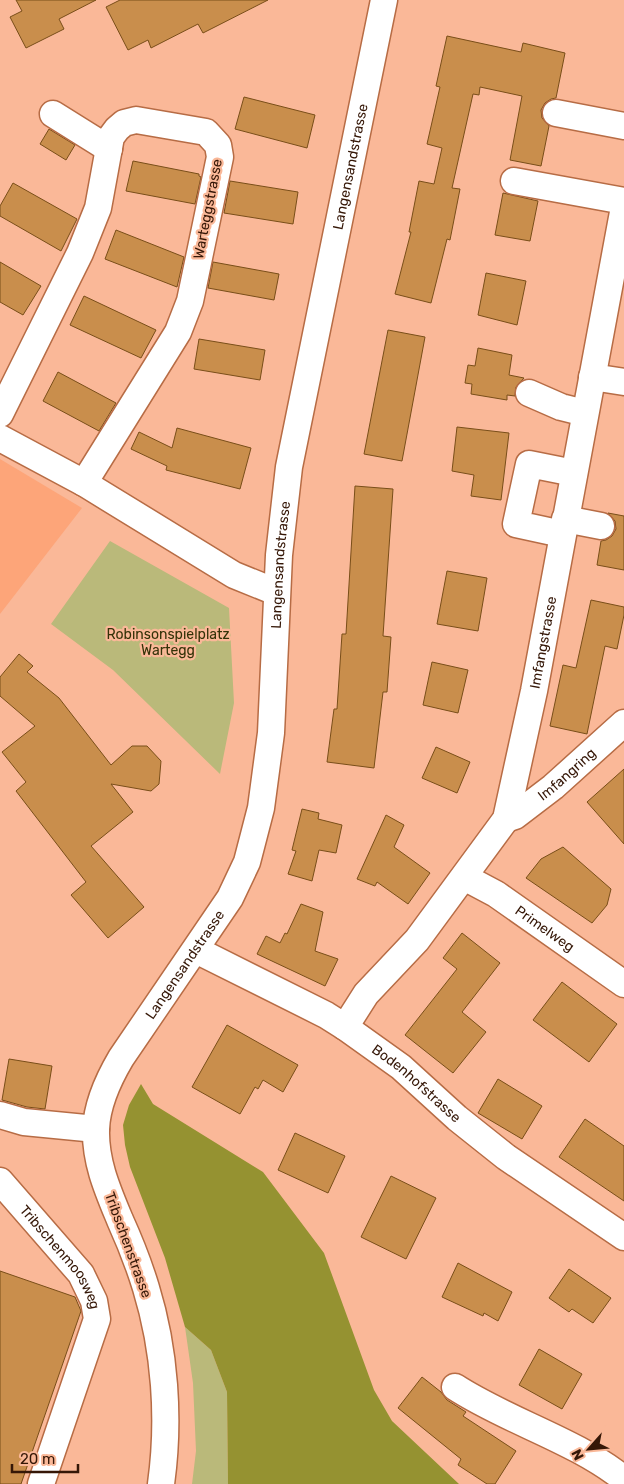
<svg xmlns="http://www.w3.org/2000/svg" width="624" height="1484" viewBox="0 0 624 1484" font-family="Rubik,sans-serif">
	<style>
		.built { fill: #fda579 }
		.green { fill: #bab97a }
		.forest { fill: #959231 }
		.building { fill: #c98e4c; stroke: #794e19 }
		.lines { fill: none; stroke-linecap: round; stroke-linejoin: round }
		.minor-casing { stroke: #b76c45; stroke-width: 29 }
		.minor { stroke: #fff; stroke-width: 26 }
		.labels { text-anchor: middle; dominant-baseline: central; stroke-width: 4.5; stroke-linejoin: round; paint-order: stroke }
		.street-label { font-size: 14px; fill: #351707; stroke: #fab898 }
		.park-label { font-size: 14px; fill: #333208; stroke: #fab898 }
	</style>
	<rect width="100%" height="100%" fill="#fab898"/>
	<!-- built -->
	<polygon class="built" points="0,459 82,508 0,614"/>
	<!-- green -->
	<g class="green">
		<polygon points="110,541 229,608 234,703 220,774 113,670 51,624"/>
		<polygon points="185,1327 211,1350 227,1392 228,1484 192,1484 196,1451 193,1383"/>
	</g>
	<!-- forest -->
	<polygon class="forest" points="141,1084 153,1104 263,1172 324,1253 374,1390 392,1421 459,1484 228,1484 227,1392 211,1350 185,1327 165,1258 130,1167 125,1145 123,1125 129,1105"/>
	<!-- building -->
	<g class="building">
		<polygon points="16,0 96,0 59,19 64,29 26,48 10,17 22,11"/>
		<polygon points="120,0 268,0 203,33 198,24 151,48 148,40 128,50 106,7"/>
		<polygon points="447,36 521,52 523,43 565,53 556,98 551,99 545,103 541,110 542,118 549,126 541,166 510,160 522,96 480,87 479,95 473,94 452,188 460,189 450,240 447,239 431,303 395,294 411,232 409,232 419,181 434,184 442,148 427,144 440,87 436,86"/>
		<polygon points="244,97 315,115 307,148 235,129"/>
		<polygon points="49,129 75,145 66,160 40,144"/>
		<polygon points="133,161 199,174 199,176 201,177 195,204 126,191"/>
		<polygon points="230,181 298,192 293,224 224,213"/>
		<polygon points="13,183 77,219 61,251 0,216 0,206"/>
		<polygon points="503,193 538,201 530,241 495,235"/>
		<polygon points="116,230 184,257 177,287 105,259"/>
		<polygon points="0,262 41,286 23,315 0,302"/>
		<polygon points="213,262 279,274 274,300 208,288"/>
		<polygon points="486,273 526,281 517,325 478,315"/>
		<polygon points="84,296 156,330 141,358 70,325"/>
		<polygon points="388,330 425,337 402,461 364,454"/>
		<polygon points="199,339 265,350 260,380 194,369"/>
		<polygon points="478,348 512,355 509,375 524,378 516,387 515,396 507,395 507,400 471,394 472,384 465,383 468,365 475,366"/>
		<polygon points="58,372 116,403 99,431 43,401"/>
		<polygon points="457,427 509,433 501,500 471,496 474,475 452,471"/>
		<polygon points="177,428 251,448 240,489 166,470 167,466 131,449 139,432 172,448"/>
		<polygon points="355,486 393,489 383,636 391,637 387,692 383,692 374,768 327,762 334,709 337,709 342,634 346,634"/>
		<polygon points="608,513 624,516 624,570 597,565 601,541 606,540 612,536 616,529 615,521"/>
		<polygon points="447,571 487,578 478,631 437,624"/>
		<polygon points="591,600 624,607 624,615 617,649 605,646 587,734 550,726 563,665 576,668"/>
		<polygon points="19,654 33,666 27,672 59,698 111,765 132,746 147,746 161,761 159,784 151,791 111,784 133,812 91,846 144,907 108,938 71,895 86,882 16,791 26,782 2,752 35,726 0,696 0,677"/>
		<polygon points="432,662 468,670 458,713 423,705"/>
		<polygon points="436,747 470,762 457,793 422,778"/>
		<polygon points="624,769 624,844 587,802"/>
		<polygon points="302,809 319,813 318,819 342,825 336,853 319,850 312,881 288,874 296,851 292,850"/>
		<polygon points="386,815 404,825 394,847 430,873 408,904 377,882 375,886 357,879"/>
		<polygon points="563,847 611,889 607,905 592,923 526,878 541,859"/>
		<polygon points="301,904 323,912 315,951 338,959 325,986 257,954 266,936 280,943 285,933 287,934"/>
		<polygon points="462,933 500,963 462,1012 486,1032 453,1073 405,1035 457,969 443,958"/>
		<polygon points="562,982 617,1024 589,1062 533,1020"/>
		<polygon points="227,1025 298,1065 283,1092 263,1080 258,1089 255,1087 240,1114 192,1087"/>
		<polygon points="9,1059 52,1066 45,1109 27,1107 2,1100"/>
		<polygon points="498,1079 542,1106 522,1139 478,1113"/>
		<polygon points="585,1119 624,1146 624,1201 559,1157"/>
		<polygon points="295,1133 345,1156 328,1193 278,1170"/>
		<polygon points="391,1176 436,1198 406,1259 361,1237"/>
		<polygon points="458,1263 512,1292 498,1321 484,1313 483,1316 442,1297"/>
		<polygon points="569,1269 611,1298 593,1323 572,1309 569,1312 549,1298"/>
		<polygon points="0,1271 75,1297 81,1311 21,1484 0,1484"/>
		<polygon points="539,1349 582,1374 562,1409 519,1385"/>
		<polygon points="422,1377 441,1392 447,1400 466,1412 463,1416 516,1451 495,1484 487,1484 458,1465 461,1459 398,1408"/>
	</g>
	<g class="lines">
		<defs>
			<g id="minor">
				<polyline points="556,113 624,126"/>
				<polyline points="53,114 109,149"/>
				<polyline points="514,181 624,201"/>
				<polyline points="592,377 624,382"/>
				<polyline points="529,393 561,407 585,413"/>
				<polyline points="0,414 80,253 98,208 111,137 117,129 124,123 136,120 206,132 218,145 220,157 190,301 178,332 84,483"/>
				<polyline points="0,438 84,483 234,575 276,592"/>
				<polyline points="565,519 601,526"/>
				<polyline points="562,534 516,524 529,464 574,473"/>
				<path id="s1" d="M506 819 515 816 553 787 624 723"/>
				<path id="s2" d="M464 877 496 894 624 984"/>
				<path id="s3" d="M196 950 326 1015 345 1027 401 1067 457 1118 506 1157 624 1237"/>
				<path id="s4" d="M345 1027 366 994 417 940 506 819 534 691 624 207"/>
				<polyline points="0,1115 24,1122 96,1129"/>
				<path id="s5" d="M0 1181 81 1274 94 1301 97 1319 41 1484"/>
				<path d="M455 1387C509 1422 573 1439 624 1479"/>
				<path id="s6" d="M161 1484C170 1419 165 1350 146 1288 139 1265 130 1242 120 1220 108 1191 95 1162 96 1129 97 1104 108 1080 121 1058L230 898 247 862 261 808 271 733 279 555 289 467 384 0"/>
			</g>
		</defs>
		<!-- minor casing -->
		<use href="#minor" class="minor-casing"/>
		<!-- minor -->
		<use href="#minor" class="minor"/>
	</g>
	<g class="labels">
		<!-- street labels -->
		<g class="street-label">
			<text stroke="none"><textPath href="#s6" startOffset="1380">Langensandstrasse</textPath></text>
			<text transform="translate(208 209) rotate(-79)">Warteggstrasse</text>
			<text stroke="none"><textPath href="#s6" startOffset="975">Langensandstrasse</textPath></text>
			<text stroke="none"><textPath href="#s4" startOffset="444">Imfangstrasse</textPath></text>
			<text stroke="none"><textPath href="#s1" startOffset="76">Imfangring</textPath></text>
			<text stroke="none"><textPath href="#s2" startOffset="96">Primelweg</textPath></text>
			<text stroke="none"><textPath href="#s6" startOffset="555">Langensandstrasse</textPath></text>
			<text stroke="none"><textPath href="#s3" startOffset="259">Bodenhofstrasse</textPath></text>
			<text transform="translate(128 1245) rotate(70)">Tribschenstrasse</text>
			<text stroke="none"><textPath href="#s5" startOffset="98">Tribschenmoosweg</textPath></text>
		</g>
		<!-- park labels -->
		<g class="park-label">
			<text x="168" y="634">Robinsonspielplatz<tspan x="168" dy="16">Wartegg</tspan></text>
		</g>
	</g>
	<!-- north arrow -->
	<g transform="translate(589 1449) rotate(243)" stroke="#fab898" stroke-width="4" paint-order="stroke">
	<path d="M0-4L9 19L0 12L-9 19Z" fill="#351707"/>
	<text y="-8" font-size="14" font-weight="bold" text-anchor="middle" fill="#351707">N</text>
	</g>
	<!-- scale -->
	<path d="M12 1464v8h66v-8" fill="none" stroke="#351707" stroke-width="2.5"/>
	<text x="20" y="1464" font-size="15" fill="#351707" stroke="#fab898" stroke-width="4" paint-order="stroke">20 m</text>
</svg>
